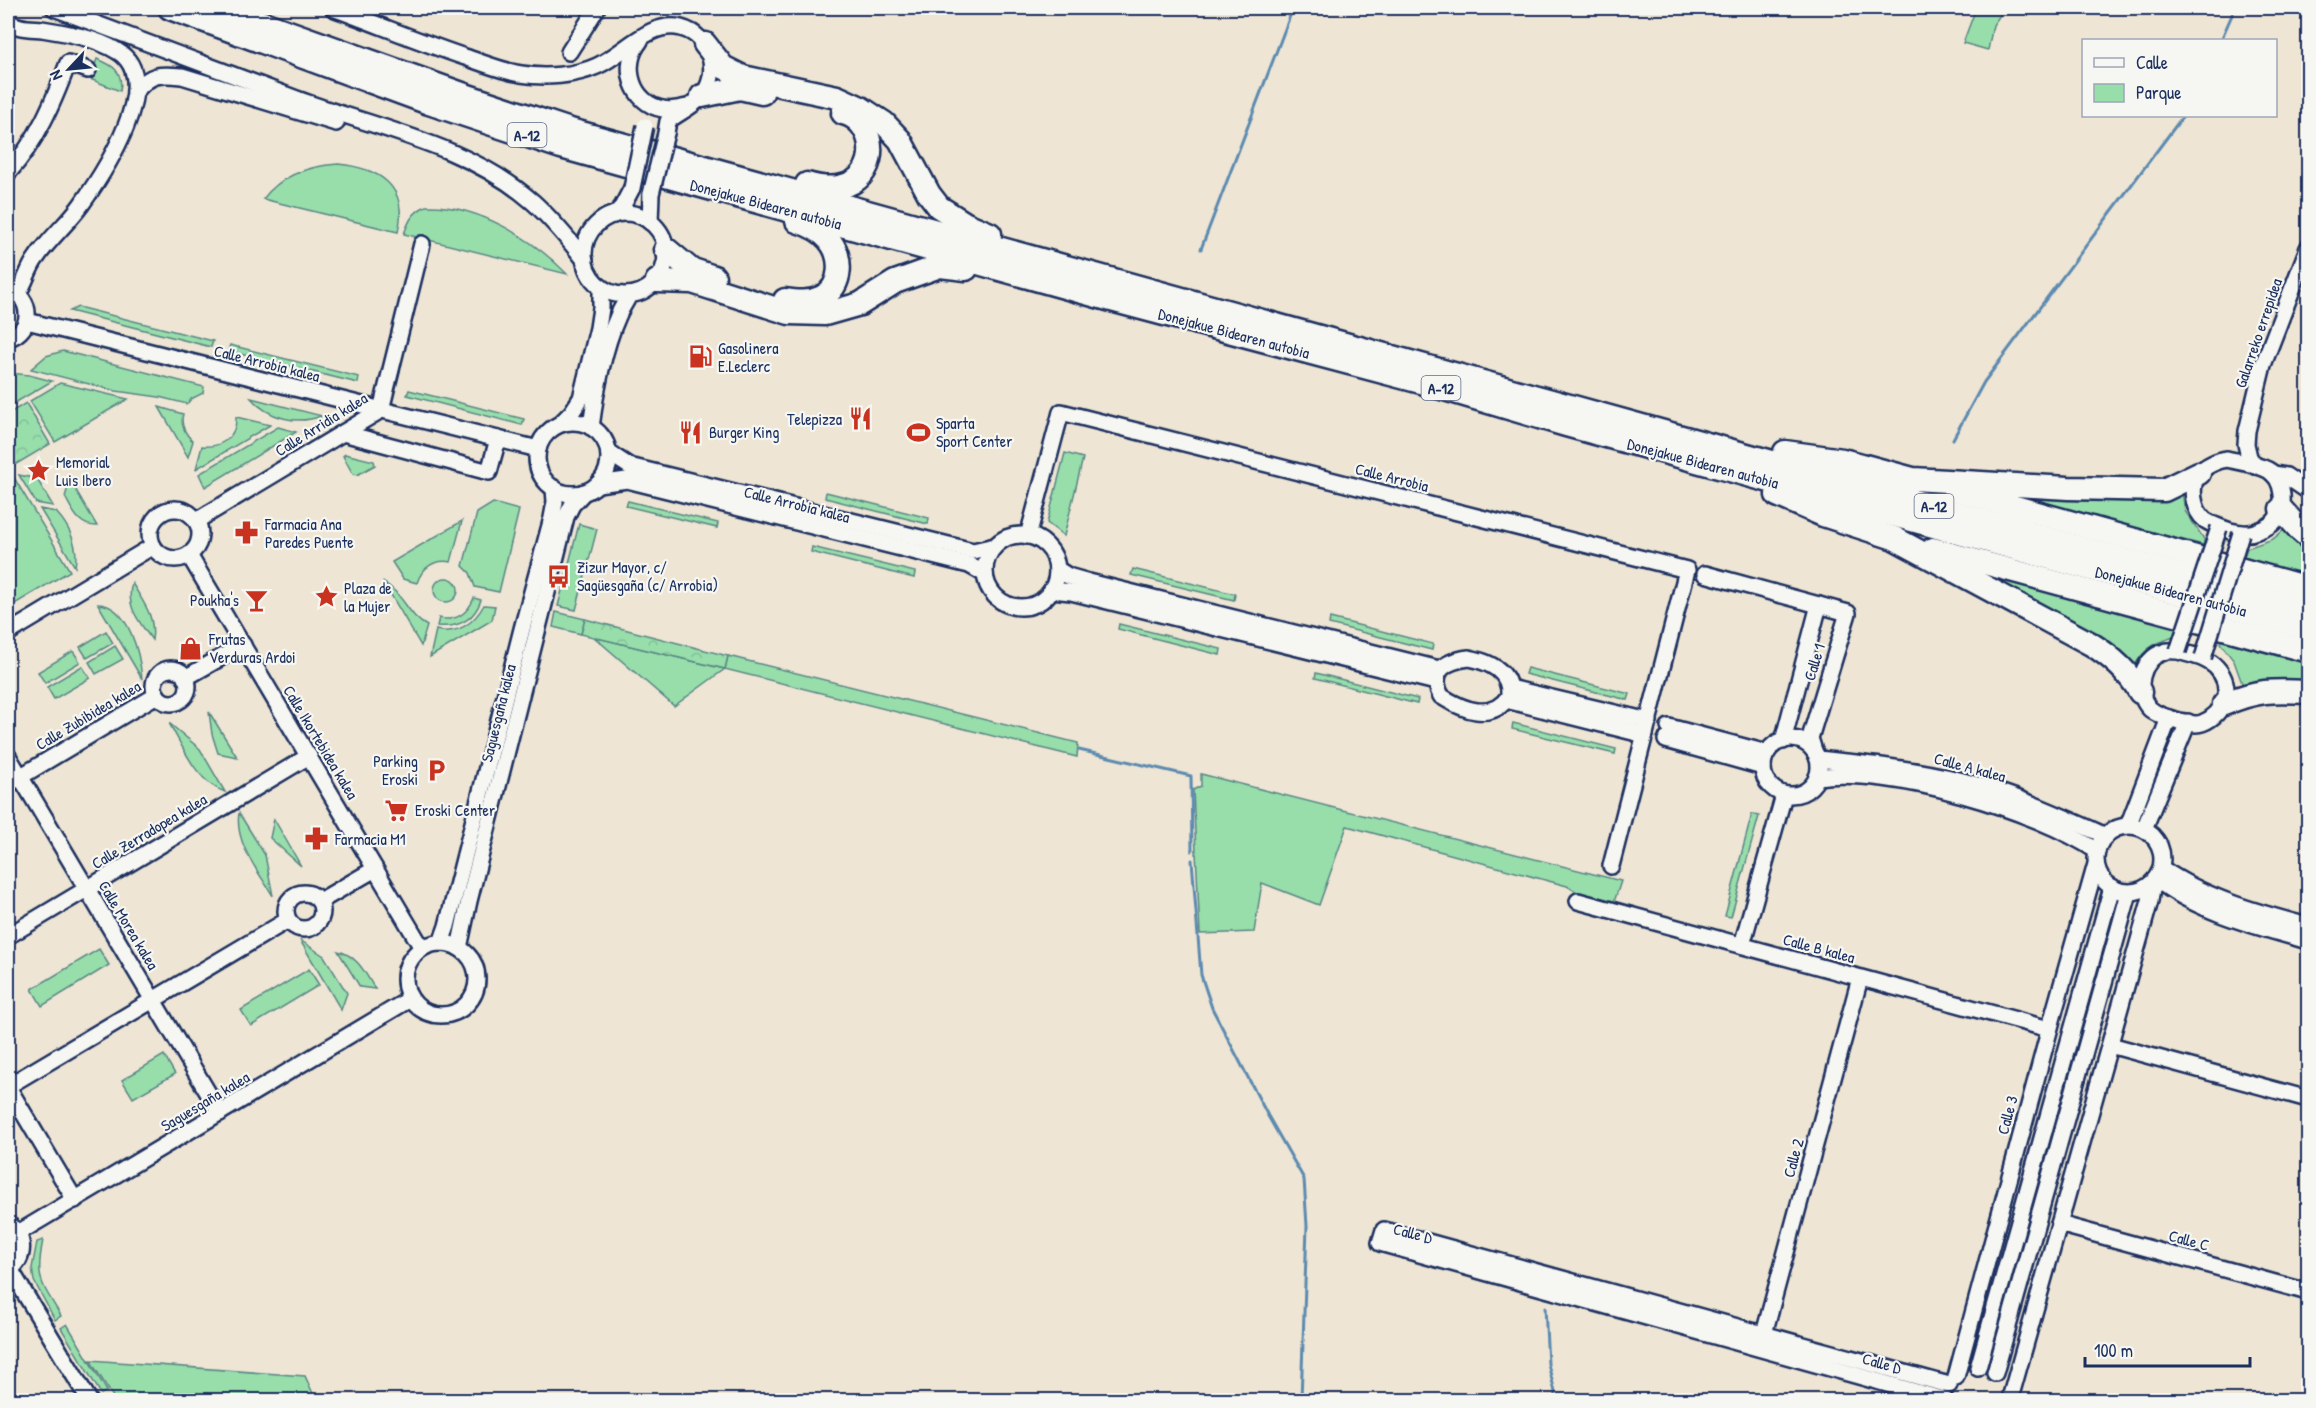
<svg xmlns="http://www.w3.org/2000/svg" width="2316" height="1408" viewBox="0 0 2316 1408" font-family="'Patrick Hand',sans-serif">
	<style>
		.green { fill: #97deab; stroke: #598684; stroke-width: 1.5 }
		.park { fill: url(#park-crowns); stroke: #598684; stroke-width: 1.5 }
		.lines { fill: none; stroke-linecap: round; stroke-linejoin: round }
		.stream { stroke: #5b8ab0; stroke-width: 3 }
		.minor-casing { stroke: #1b2f5e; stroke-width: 20 }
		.highway-casing { stroke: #1b2f5e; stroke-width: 27 }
		.minor { stroke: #f6f6f2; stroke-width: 15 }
		.highway { stroke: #f6f6f2; stroke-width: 22 }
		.minor-bridge-casing { stroke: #1b2f5e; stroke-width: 20; stroke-linecap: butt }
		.minor-bridge { stroke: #f6f6f2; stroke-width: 15 }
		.labels { text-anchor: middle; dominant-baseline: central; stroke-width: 4.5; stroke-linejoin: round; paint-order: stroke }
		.shield { fill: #f6f6f2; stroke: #5d6b8a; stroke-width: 1.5 }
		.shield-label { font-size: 15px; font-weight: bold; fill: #1b2f5e }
		.street-label { font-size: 16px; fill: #1b2f5e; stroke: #f6f6f2 }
		.poi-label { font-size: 16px; fill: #1b2f5e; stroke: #f6f6f2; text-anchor: start }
	</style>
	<defs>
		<pattern id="park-crowns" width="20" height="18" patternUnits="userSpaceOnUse" patternTransform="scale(1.5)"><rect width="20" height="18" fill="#97deab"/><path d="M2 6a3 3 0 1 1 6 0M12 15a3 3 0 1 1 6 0" fill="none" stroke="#82bf96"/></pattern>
	</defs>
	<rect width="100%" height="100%" fill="#eee5d4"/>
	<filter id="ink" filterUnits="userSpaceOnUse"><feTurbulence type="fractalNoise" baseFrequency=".0167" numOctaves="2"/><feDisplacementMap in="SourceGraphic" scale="12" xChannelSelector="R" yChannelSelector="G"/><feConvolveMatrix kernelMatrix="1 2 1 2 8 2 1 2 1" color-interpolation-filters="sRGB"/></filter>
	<g filter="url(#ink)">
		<!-- green -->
		<g class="green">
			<polygon points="1976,8 2005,8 1993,25 1988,50 1963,43"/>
			<path d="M97 59C113 65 124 72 120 91L90 79Z"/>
			<path d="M338 164C379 168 409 186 398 232L263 199C281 175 309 166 338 164Z"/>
			<path d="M426 206C477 204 533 239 567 274L404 234C409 220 413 212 426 206Z"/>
			<polygon points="78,307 213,341 211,347 70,311"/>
			<polygon points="230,345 359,377 358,383 228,351"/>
			<polygon points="63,351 204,387 203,393 191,399 187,404 159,397 116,391 31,369 46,356"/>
			<polygon points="8,373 29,375 52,381 8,407"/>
			<polygon points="60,383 128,399 55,442 30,401"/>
			<polygon points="409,390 524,419 522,425 407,395"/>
			<path d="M251 398 322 416C297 425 269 419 251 398Z"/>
			<path d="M159 407 183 414C180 424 185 434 193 441L188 457Z"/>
			<path d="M236 417 270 425 196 469 202 446C221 448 237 437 236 417Z"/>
			<polygon points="278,427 296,432 205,487 199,474"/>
			<polygon points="1065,453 1083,458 1064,536 1047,523"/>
			<polygon points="345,454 374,461 375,465 357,475 353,474 343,456"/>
			<polygon points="19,475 37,479 53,506 36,503"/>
			<polygon points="13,476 70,571 8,608 8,480"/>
			<path d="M70 480 97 526C78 526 73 511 65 497Z"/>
			<polygon points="1972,489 2182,492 2185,511 2204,539 2204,545"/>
			<polygon points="826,492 929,518 928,524 825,498"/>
			<polygon points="628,501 718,523 717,528 626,506"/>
			<polygon points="493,503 519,510 499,592 475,587 470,573 463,566 477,513"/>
			<path d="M40 509 56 512C70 527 79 547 75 567Z"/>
			<path d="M462 521 451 562C435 559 422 567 417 583L403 579 392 562Z"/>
			<polygon points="579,524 597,529 576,610 558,606"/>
			<polygon points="2285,529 2308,547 2308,579 2244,557 2247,548 2273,539"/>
			<polygon points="812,547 915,572 914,578 811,552"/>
			<path d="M1954 560 2183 629C2175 639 2165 639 2154 645 2145 650 2140 657 2134 666Z"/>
			<polygon points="1133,569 1235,594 1234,600 1131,575"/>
			<circle cx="446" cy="590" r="12"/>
			<path d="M132 583C143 602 156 617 152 640 139 621 125 607 132 583Z"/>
			<path d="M384 583C403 593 408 616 427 626L421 646Z"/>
			<path d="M474 598 481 600C474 620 458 628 437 626L439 618C456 622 468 613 474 598Z"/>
			<path d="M98 604C129 605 140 655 142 679Z"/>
			<path d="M484 605 495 606 492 620 430 657 436 630C458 635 474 623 484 605Z"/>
			<polygon points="556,612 585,619 581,634 553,627"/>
			<polygon points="1330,618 1433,644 1432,650 1329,624"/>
			<polygon points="1119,624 1221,649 1220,655 1118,629"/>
			<polygon points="106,631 113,643 87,658 80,647"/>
			<polygon points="594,637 725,669 728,656 1078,743 1077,757 725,669 674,706"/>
			<polygon points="2222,639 2308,656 2308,684 2252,682 2243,686 2234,661 2220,643"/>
			<polygon points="115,646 123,659 96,674 89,662"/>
			<polygon points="73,651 80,662 45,683 38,672"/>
			<polygon points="82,666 90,678 54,699 47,687"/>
			<polygon points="1527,668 1630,694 1628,700 1525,674"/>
			<polygon points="1316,673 1418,699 1417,704 1315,678"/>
			<polygon points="209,712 237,757 218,753 212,734"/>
			<path d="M169 723 200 749 225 792C197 783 183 747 169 723Z"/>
			<polygon points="1513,723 1616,749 1615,754 1512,729"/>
			<polygon points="1201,774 1621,881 1614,902 1579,893 1567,886 1347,826 1319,905 1262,883 1254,932 1200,934 1193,790 1201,786"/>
			<path d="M239 813 265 855 273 896C259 872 234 843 239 813Z"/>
			<polygon points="1752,814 1759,816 1731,917 1725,916"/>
			<polygon points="274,819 301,866 270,838"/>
			<polygon points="300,940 324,956 347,993 341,1010"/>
			<polygon points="99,949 109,965 42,1006 32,989"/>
			<path d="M338 951C358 956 365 973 375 989L360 987Z"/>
			<polygon points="309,969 319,985 251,1026 241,1010"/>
			<polygon points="2081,1022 2087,1023 2040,1193 2035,1191"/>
			<polygon points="164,1055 175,1074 133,1098 122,1080"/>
			<polygon points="2032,1201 2037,1202 1997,1352 1991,1350"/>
			<path d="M43 1240C35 1280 41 1282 61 1316L55 1320 34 1281 32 1268 37 1242Z"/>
			<polygon points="67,1324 107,1391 101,1394 61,1328"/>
			<polygon points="90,1360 305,1376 316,1400 115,1400"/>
		</g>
		<!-- park -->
		<g class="park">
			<polygon points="26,403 50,444 8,469 8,414"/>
			<polygon points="585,619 728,656 725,669 581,634"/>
		</g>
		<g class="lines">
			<!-- stream -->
			<g class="stream">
				<polyline points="2221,40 2235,8"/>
				<polyline points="1201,249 1293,8"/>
				<polyline points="1953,439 1984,382 2183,116"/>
				<polyline points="1079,750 1191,776 1192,851"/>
				<polyline points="1192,860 1201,975 1212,1008 1268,1116 1304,1179 1307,1226 1301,1400"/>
				<polyline points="1545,1307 1548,1364 1557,1400"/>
			</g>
			<defs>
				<g id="minor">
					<path d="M54 8C135 38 216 69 297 99 376 128 468 145 533 202 552 219 569 240 585 260"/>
					<path d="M333 8C377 24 420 42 465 57 483 63 502 71 521 74 545 78 575 76 597 66 624 54 650 20 681 28 712 36 721 75 701 97 692 107 678 113 668 121L666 133"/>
					<path d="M8 21C17 29 31 28 42 29 67 33 96 38 117 51 166 79 103 174 81 205 68 223 50 238 37 257 28 268 26 282 18 293"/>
					<path d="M640 41C620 65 632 104 663 109 672 111 679 109 687 107"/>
					<polyline points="569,52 597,8"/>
					<path d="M136 91C151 73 160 74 182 76L336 123"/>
					<path d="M8 173C37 141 53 103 68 63L88 70"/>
					<circle cx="625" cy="254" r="41"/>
					<polyline points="614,215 622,207 632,188"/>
					<polyline points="650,222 651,194"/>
					<path d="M8 289C33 297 34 331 8 338"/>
					<polyline points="27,321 538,449"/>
					<circle cx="573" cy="458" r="36"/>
					<polyline points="560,424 572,412 581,398 598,328 601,308 601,287"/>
					<path d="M591 427C595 393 604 347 618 316 621 308 626 302 629 295"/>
					<polyline points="343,433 489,472 498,439"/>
					<polyline points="609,453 629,466 973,551 995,546"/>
					<path d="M2227 459C2240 462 2256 464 2268 470 2284 479 2286 505 2276 519 2272 526 2265 528 2257 531 2248 535 2240 533 2230 531 2222 528 2212 525 2205 520 2193 510 2189 487 2199 473 2205 466 2218 460 2227 459Z"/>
					<polyline points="2255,466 2249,457 2246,444 2247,431 2263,365 2308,248"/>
					<polyline points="2273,474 2286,476 2308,491"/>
					<polyline points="598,484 627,480 969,565 985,574"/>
					<circle cx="175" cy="534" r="25"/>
					<polyline points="196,521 381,410 422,244"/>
					<circle cx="1021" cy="571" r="36"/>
					<polyline points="1028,536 1061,412 1687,570 1611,866"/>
					<polyline points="189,555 422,948"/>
					<polyline points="1057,569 1068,576 1089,582 1439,669"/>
					<polyline points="1705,574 1848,613 1810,738 1814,751"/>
					<polyline points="1052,590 1071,592 1436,682"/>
					<polyline points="8,633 153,546"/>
					<path d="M2178 651C2191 655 2206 657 2216 667 2235 687 2225 714 2202 723 2194 726 2187 722 2179 721 2169 718 2158 716 2150 709 2133 692 2141 658 2164 652 2168 650 2174 651 2178 651Z"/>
					<path d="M1469 658C1489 662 1511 671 1509 696 1492 722 1463 710 1441 696 1429 671 1445 661 1469 658Z"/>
					<circle cx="171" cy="686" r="17"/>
					<polyline points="185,678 243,645"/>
					<polyline points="1510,688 1649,721"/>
					<polyline points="1506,700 1645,735"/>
					<polyline points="1669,727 1767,753"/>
					<circle cx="1791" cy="767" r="28"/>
					<polyline points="1666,740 1763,767"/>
					<polyline points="1783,741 1819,605"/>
					<polyline points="8,756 220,1113"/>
					<path d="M1818 759C1867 764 1916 769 1963 781 2013 794 2059 815 2106 836"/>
					<path d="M1817 777C1890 766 2036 810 2097 851"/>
					<polyline points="8,784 157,695"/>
					<circle cx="2129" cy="859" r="33"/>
					<polyline points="2128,826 2169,718"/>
					<polyline points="2144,829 2188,722"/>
					<path d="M2161 868C2204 898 2259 913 2308 926"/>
					<path d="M2156 879C2197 912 2259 927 2308 941"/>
					<circle cx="304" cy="911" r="18"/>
					<polyline points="320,901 375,869"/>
					<polyline points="1578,901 2049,1029"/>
					<polyline points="8,936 309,756"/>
					<polyline points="441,943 447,926 522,629 552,518 555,502 554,488"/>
					<circle cx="441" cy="979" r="36"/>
					<polyline points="1742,945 1784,795"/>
					<polyline points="459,948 469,901 566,517 572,505 584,492"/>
					<polyline points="2110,1045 2308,1099"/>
					<polyline points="8,1086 288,920"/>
					<polyline points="8,1087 75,1200"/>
					<path d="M8 1224C26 1236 26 1259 8 1271"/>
					<polyline points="2059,1224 2308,1292"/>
					<polyline points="18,1233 410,999"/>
					<polyline points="10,1269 89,1400"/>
					<polyline points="1761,1345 1860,978"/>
					<polyline points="1978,1368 2112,887"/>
					<polyline points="1995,1373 2129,893"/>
					<polyline points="1956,1377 2055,1009 2096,864"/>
					<polyline points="2011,1395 2150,901 2153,882"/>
					<polyline points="1945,1400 1380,1243 1384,1230 1949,1385"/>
				</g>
				<g id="highway">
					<polyline points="170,8 429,103 561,147 1111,300 1421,382 1566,425 2308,629"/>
					<polyline points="221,8 468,96 567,129 2308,610"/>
					<polyline points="705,44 723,67 743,77 837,97 861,108 884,123 900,140 929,194 939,207 966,224 990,234"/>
					<polyline points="702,96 740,88 762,93"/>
					<path d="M807 184C821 188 839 190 853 182 880 166 874 120 843 113"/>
					<polyline points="666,249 690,269 714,277"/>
					<polyline points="657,281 692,282 789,313 825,314 860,304 895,282 940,266 966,269"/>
					<path d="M785 300C798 302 810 303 822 297 843 287 843 256 829 240 821 230 809 225 797 221"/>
					<polyline points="1785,452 1843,460 1913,479 2068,488 2164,490 2199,473"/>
					<polyline points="1954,490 2308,588"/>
					<path d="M1777 495 1823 515 1894 538 2091 644C2112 657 2128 671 2140 692"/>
					<polyline points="2281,509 2300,530 2308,537"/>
					<polyline points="1933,549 2308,651"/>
					<path d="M2224 704C2256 690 2273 690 2308 692"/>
				</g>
			</defs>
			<!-- minor casing -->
			<use href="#minor" class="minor-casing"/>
			<!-- highway casing -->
			<use href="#highway" class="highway-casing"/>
			<!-- minor -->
			<use href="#minor" class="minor"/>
			<!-- highway -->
			<use href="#highway" class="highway"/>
			<defs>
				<g id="minor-bridge">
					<polyline points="632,188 645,126"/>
					<polyline points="651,194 666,133"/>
					<polyline points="2178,651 2219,528"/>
					<polyline points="2203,658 2241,533"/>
				</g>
			</defs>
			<!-- minor-bridge casing -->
			<use href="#minor-bridge" class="minor-bridge-casing"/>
			<!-- minor-bridge -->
			<use href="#minor-bridge" class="minor-bridge"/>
		</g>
	</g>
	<!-- icons -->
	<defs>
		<symbol id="fuel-bare" viewBox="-9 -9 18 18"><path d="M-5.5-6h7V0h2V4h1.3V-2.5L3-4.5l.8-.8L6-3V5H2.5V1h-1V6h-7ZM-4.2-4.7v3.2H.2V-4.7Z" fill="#c8321e" stroke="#f6f6f2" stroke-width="2.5" paint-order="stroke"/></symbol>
		<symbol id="restaurant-bare" viewBox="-9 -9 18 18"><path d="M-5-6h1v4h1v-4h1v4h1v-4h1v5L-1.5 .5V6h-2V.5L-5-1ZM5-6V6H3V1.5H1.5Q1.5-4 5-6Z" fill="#c8321e" stroke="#f6f6f2" stroke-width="2.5" paint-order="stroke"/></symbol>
		<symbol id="stadium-bare" viewBox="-9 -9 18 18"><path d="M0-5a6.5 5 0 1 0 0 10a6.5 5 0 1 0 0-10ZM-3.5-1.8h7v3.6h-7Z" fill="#c8321e" stroke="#f6f6f2" stroke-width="2.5" paint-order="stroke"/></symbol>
		<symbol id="sight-bare" viewBox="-9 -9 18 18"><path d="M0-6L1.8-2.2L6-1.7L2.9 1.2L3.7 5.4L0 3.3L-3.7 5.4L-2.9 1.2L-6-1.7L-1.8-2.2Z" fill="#c8321e" stroke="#f6f6f2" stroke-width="2.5" paint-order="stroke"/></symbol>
		<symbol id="pharmacy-bare" viewBox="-9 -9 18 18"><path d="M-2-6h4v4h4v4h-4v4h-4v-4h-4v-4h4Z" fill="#c8321e" stroke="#f6f6f2" stroke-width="2.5" paint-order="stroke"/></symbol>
		<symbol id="bus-bare" viewBox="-9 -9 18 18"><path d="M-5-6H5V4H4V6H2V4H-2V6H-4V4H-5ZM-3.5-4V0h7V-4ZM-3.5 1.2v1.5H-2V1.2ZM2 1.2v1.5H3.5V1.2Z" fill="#c8321e" stroke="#f6f6f2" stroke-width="2.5" paint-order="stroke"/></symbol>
		<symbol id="bar-bare" viewBox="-9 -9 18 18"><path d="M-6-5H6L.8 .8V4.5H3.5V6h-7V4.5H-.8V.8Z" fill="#c8321e" stroke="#f6f6f2" stroke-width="2.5" paint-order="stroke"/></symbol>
		<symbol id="shop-bare" viewBox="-9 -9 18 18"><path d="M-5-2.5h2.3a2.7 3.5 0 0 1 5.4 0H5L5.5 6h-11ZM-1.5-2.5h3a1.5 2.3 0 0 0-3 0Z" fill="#c8321e" stroke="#f6f6f2" stroke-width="2.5" paint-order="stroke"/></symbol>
		<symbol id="parking-bare" viewBox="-9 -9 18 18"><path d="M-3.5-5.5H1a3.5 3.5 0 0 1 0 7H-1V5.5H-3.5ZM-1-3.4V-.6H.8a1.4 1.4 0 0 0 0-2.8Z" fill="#c8321e" stroke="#f6f6f2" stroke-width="2.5" paint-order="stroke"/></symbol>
		<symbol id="supermarket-bare" viewBox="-9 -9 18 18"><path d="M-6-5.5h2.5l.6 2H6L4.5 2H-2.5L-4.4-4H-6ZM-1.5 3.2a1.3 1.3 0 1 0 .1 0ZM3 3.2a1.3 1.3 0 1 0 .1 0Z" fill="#c8321e" stroke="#f6f6f2" stroke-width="2.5" paint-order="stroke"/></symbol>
	</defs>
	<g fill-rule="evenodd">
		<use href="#fuel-bare" x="684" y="340" width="33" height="33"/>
		<use href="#restaurant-bare" x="844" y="402" width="33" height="33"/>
		<use href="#restaurant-bare" x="674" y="416" width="33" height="33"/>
		<use href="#stadium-bare" x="902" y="416" width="33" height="33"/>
		<use href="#sight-bare" x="22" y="454" width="33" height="33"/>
		<use href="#pharmacy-bare" x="230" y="516" width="33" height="33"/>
		<use href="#bus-bare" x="542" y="560" width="33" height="33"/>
		<use href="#sight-bare" x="310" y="580" width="33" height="33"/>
		<use href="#bar-bare" x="240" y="584" width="33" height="33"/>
		<use href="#shop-bare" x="174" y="632" width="33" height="33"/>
		<use href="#parking-bare" x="420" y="754" width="33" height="33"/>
		<use href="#supermarket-bare" x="380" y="794" width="33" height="33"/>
		<use href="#pharmacy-bare" x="300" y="822" width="33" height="33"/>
	</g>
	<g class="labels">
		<!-- shield labels -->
		<g class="shield">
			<rect x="507.5" y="123" width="39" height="24" rx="4.5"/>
			<rect x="1421.5" y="376" width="39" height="24" rx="4.5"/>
			<rect x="1914.5" y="494" width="39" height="24" rx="4.5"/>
		</g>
		<g class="shield-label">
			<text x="527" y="135">A-12</text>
			<text x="1441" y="388">A-12</text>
			<text x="1934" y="506">A-12</text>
		</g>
		<!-- street labels -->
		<g class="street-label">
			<text transform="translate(766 204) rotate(15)">Donejakue Bidearen autobia</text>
			<text transform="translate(1234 333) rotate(15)">Donejakue Bidearen autobia</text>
			<text transform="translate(2258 333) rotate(-71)">Galarreko errepidea</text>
			<text transform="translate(267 363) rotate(14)">Calle Arrobia kalea</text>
			<text transform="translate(321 424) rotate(-32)">Calle Arridia kalea</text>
			<text transform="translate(1703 463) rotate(15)">Donejakue Bidearen autobia</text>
			<text transform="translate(1392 477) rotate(14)">Calle Arrobia</text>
			<text transform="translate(797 504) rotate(14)">Calle Arrobia kalea</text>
			<text transform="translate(2171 591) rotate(15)">Donejakue Bidearen autobia</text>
			<text transform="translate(1814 662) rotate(-73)">Calle 1</text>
			<text transform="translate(498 713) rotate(-76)">Saguesgaña kalea</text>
			<text transform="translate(88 715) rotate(-31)">Calle Zubibidea kalea</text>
			<text transform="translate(321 742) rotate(59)">Calle Ikortebidea kalea</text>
			<text transform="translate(1970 767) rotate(15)">Calle A kalea</text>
			<text transform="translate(149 831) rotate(-31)">Calle Zerradopea kalea</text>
			<text transform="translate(129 925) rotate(59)">Calle Morea kalea</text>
			<text transform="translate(1819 948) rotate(15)">Calle B kalea</text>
			<text transform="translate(205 1101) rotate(-31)">Saguesgaña kalea</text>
			<text transform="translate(2007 1115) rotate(-75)">Calle 3</text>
			<text transform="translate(1793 1158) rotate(-75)">Calle 2</text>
			<text transform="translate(1413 1233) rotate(15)">Calle D</text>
			<text transform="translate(2189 1240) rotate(15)">Calle C</text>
			<text transform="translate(1882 1363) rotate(16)">Calle D</text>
		</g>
		<!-- poi labels -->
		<g class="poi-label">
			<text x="718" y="348">Gasolinera<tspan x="718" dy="18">E.Leclerc</tspan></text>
			<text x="842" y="419" text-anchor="end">Telepizza</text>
			<text x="936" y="423">Sparta<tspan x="936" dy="18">Sport Center</tspan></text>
			<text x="709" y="432">Burger King</text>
			<text x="56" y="462">Memorial<tspan x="56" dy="18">Luis Ibero</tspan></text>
			<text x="265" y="524">Farmacia Ana<tspan x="265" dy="18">Paredes Puente</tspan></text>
			<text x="577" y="567">Zizur Mayor, c/<tspan x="577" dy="18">Sagüesgaña (c/ Arrobia)</tspan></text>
			<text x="344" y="588">Plaza de<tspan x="344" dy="18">la Mujer</tspan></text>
			<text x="239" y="600" text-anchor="end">Poukha's</text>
			<text x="209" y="639">Frutas<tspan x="209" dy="18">Verduras Ardoi</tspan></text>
			<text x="418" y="761" text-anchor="end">Parking<tspan x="418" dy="18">Eroski</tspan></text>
			<text x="415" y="810">Eroski Center</text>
			<text x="335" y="839">Farmacia M1</text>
		</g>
	</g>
	<!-- margin -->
	<rect width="2316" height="1408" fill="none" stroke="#f6f6f2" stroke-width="30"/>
	<rect x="15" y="15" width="2286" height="1378" fill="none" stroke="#1b2f5e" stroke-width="2" filter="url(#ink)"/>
	<!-- legend -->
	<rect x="2082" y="39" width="195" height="78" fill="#f6f6f2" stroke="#9ea6b7" stroke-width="1.5"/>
	<rect x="2094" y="58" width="30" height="9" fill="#f6f6f2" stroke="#9ea6b7" stroke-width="1.5"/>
	<text x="2136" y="69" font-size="18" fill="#1b2f5e">Calle</text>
	<rect x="2094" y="84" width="30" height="18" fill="#97deab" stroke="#9ea6b7" stroke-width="1.5"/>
	<text x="2136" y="99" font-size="18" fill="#1b2f5e">Parque</text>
	<!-- north arrow -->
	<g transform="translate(69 69) rotate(244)" stroke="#f6f6f2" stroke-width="4.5" paint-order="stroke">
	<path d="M0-4.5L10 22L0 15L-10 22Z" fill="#1b2f5e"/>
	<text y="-9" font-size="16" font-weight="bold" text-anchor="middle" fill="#1b2f5e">N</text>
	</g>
	<!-- scale -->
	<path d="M2085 1357v9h165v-9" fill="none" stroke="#1b2f5e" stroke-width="3"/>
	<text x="2094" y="1357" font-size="18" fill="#1b2f5e" stroke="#f6f6f2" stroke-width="4.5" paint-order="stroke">100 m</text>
</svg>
